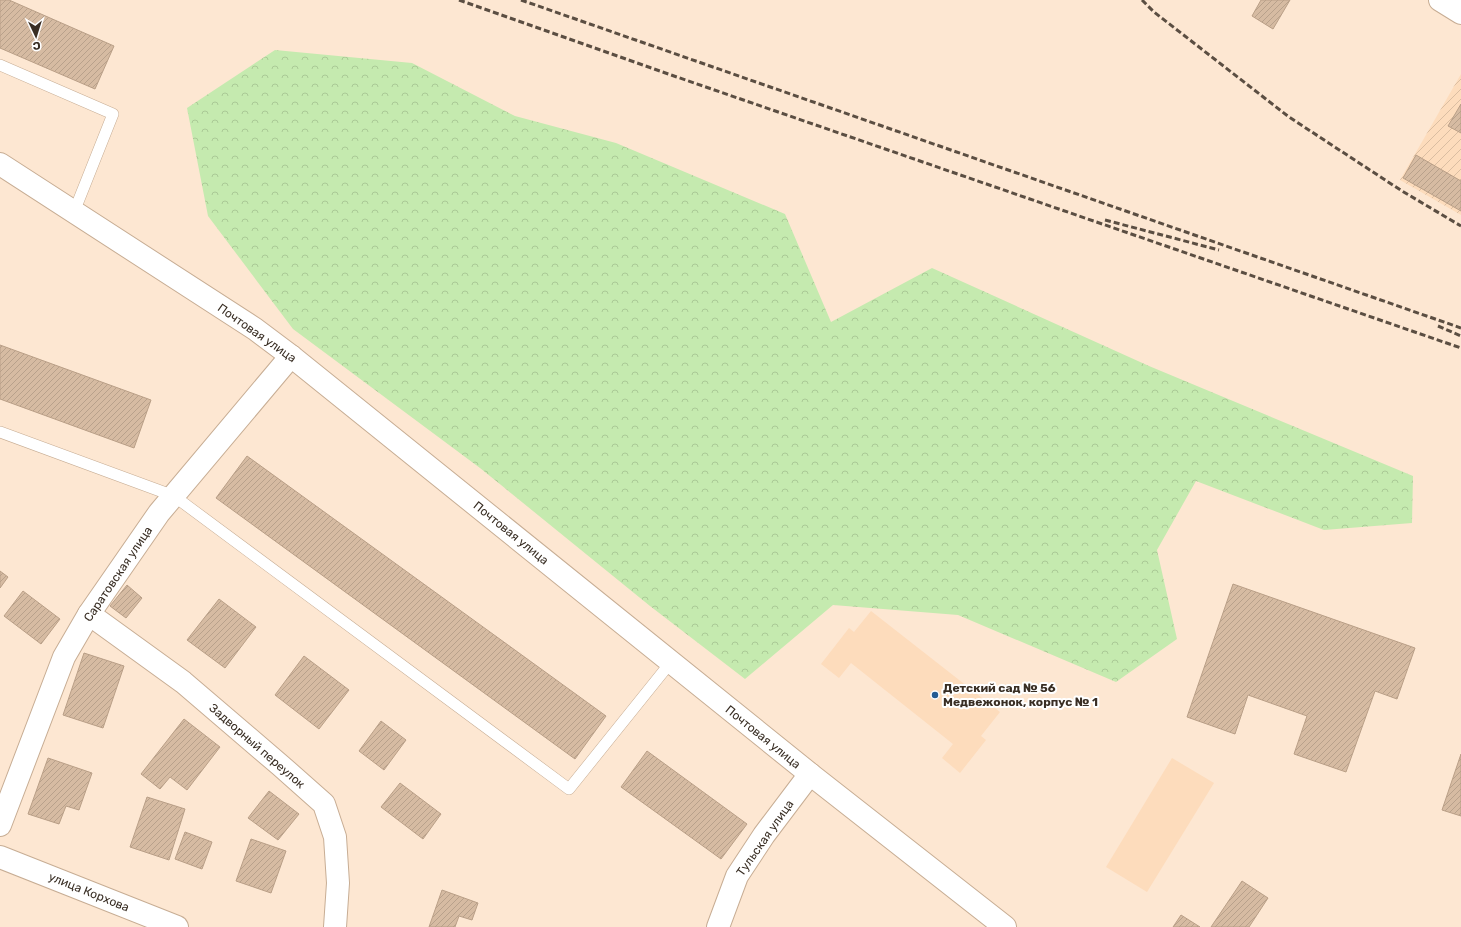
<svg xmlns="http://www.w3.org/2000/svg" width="1461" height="927" viewBox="0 0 1461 927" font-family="Rubik,sans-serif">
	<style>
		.industrial { fill: url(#industrial-furrows) }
		.built { fill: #fddcbc }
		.forest { fill: url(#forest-crowns) }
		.building { fill: url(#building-hatch); stroke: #b99f87 }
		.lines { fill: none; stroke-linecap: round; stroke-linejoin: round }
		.lane-casing { stroke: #c7ad94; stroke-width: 12 }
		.street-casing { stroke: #c7ad94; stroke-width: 24 }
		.secondary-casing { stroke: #c7ad94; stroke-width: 24 }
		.lane { stroke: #fff; stroke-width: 11 }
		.street { stroke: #fff; stroke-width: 22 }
		.secondary { stroke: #fff; stroke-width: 22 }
		.rail { stroke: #5b4e42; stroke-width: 3; stroke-dasharray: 6 3; stroke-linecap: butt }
		.poi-dot { fill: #245c94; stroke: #fff; stroke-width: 1.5 }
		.labels { text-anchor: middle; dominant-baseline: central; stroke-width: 4; stroke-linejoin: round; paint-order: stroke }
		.street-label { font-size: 12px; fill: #392e24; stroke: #fff }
		.poi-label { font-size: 12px; font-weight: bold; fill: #392e24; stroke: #fff; text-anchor: start }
	</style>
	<defs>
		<pattern id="industrial-furrows" width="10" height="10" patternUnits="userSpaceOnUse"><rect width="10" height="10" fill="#fddcbc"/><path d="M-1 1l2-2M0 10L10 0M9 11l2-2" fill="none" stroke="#dabda1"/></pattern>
		<pattern id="forest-crowns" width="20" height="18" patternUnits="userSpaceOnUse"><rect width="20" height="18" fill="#c5eaaf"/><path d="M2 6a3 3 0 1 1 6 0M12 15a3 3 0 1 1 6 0" fill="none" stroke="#aac996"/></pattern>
		<pattern id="building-hatch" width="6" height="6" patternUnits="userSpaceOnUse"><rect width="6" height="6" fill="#d6bba2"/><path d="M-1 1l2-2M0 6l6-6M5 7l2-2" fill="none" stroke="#b8a18b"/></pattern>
	</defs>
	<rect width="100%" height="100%" fill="#fde7d2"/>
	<!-- industrial -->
	<polygon class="industrial" points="1461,74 1461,215 1400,180"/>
	<!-- built -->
	<g class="built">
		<polygon points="871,611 1000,712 981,736 986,740 960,773 942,758 953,744 851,663 839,678 821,664 849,628 854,632"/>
		<polygon points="1172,758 1214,783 1147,892 1106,867"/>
	</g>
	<!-- forest -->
	<polygon class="forest" points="275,50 412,63 515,116 616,143 785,214 831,322 932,268 1149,366 1413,476 1412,523 1324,530 1196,481 1157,550 1177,639 1116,682 958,615 833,605 745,679 650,606 480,468 293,329 208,216 187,108"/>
	<!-- building -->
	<g class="building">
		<polygon points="0,0 9,0 114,46 95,89 0,48"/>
		<polygon points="1261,0 1290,0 1273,29 1252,16"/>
		<polygon points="1461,104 1461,133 1448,126"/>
		<polygon points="1416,155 1461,181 1461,211 1403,178"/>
		<polygon points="0,345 151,400 134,448 0,399"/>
		<polygon points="247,456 606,716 575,759 216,498"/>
		<polygon points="0,571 8,577 0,588"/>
		<polygon points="1233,584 1415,648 1397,699 1375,691 1346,772 1294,754 1307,716 1248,695 1235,734 1187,717"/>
		<polygon points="127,585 142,598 126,618 110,606"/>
		<polygon points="23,591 60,619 41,644 4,616"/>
		<polygon points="219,599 256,627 225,668 187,640"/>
		<polygon points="84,653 124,666 103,728 63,715"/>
		<polygon points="304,656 349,690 319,729 275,695"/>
		<polygon points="184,719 220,747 187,790 170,777 160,789 141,774"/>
		<polygon points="381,721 406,740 384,770 359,751"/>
		<polygon points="647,751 747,824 721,859 621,787"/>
		<polygon points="1461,754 1461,816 1442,810"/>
		<polygon points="48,758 92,773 79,810 66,806 59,824 28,814"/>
		<polygon points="400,783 441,814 423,839 381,807"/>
		<polygon points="269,791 299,814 278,840 248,818"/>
		<polygon points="147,797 185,809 169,860 130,847"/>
		<polygon points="185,832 212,842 202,869 175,859"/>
		<polygon points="251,839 286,851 271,893 236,881"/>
		<polygon points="1242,881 1268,898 1249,927 1211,927"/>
		<polygon points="442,890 478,903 472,920 459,916 455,927 429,927"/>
		<polygon points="1181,915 1200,927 1173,927"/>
	</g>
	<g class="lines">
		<defs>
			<g id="lane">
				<polyline points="0,65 113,114 74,212"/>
				<polyline points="0,432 174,496 569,789 671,662"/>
			</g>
			<g id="street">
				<polyline points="0,164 255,329 291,356 810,774 1005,927"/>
				<polyline points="89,614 183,682 280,765 324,804 335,837 338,883 335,927"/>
				<polyline points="0,825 64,657 89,614 159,513 291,356"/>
				<polyline points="0,857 177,927"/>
				<polyline points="718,927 737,876 764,835 810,774"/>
			</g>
			<polyline id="secondary" points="1440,0 1461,13"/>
		</defs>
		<!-- lane casing -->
		<use href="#lane" class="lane-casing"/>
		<!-- street casing -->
		<use href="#street" class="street-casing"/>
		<!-- secondary casing -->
		<use href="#secondary" class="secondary-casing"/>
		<!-- lane -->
		<use href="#lane" class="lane"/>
		<!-- street -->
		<use href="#street" class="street"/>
		<!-- secondary -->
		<use href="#secondary" class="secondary"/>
		<!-- rail -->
		<g class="rail">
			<polyline points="459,0 674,76 1461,348"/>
			<polyline points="521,0 1461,328"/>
			<polyline points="1142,0 1154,12 1289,117 1402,191 1461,226"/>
			<polyline points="1105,220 1219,250"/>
			<polyline points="1438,326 1461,336"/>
		</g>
	</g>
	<!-- markers -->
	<circle class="poi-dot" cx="935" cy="695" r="4"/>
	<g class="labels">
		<!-- street labels -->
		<g class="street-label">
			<text transform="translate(257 333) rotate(35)">Почтовая улица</text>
			<text transform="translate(511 533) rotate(39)">Почтовая улица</text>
			<text transform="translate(118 574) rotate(-56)">Саратовская улица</text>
			<text transform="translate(763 737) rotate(39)">Почтовая улица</text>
			<text transform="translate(257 746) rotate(41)">Задворный переулок</text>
			<text transform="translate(765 838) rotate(-55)">Тульская улица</text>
			<text transform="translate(89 892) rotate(22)">улица Корхова</text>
		</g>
		<!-- poi labels -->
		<g class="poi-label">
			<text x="943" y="688">Детский сад № 56<tspan x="943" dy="14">Медвежонок, корпус № 1</tspan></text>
		</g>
	</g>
	<!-- north arrow -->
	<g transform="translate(36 36) rotate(176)" stroke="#ffffff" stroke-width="3" paint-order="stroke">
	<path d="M0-3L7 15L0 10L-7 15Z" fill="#392e24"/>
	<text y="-6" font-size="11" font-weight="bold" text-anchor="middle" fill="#392e24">С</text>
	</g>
</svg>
